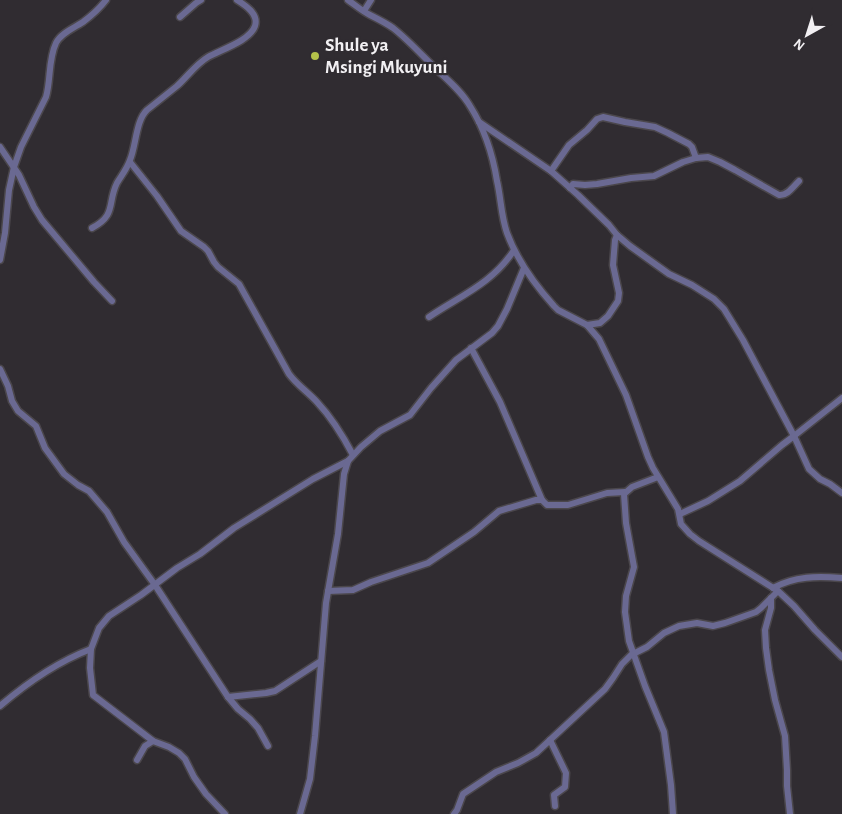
<svg xmlns="http://www.w3.org/2000/svg" width="842" height="814" viewBox="0 0 842 814" font-family="'Alegreya Sans',sans-serif">
	<style>
		.lines { fill: none; stroke-linecap: round; stroke-linejoin: round }
		.minor-casing { stroke: #4b474c; stroke-width: 9 }
		.minor { stroke: #6a6992; stroke-width: 6 }
		.poi-dot { fill: #b4c24a; stroke: #302c31; stroke-width: 2 }
		.labels { text-anchor: middle; dominant-baseline: central; stroke-width: 4.5; stroke-linejoin: round; paint-order: stroke }
		.poi-label { font-size: 19px; font-weight: bold; fill: #f2f0f3; stroke: #302c31; text-anchor: start }
	</style>
	<rect width="100%" height="100%" fill="#302c31"/>
	<g class="lines">
		<defs>
			<g id="minor">
				<path d="M348 0C355 5 362 11 370 15 378 19 386 23 393 28 407 39 419 52 432 65 445 78 461 90 470 106 484 128 493 156 497 181 501 198 501 216 507 233 517 260 535 285 554 306L558 310 587 325 599 339 626 395 648 457 653 468 678 509 681 524 690 534 699 541 778 591 794 606 815 630 842 657"/>
				<polyline points="364,11 371,0"/>
				<polyline points="180,17 196,3 201,0"/>
				<polyline points="479,122 551,171 578,195 609,225 617,235 630,246 669,274 692,285 714,299 724,309 743,340 794,436 809,469 820,479 830,484 842,493"/>
				<polyline points="0,147 19,175 34,207 42,220 94,282 112,301"/>
				<path d="M130 162 157 196 181 231 204 247 208 251 214 262 218 267 239 284 289 374C297 385 308 392 317 402 332 418 343 436 353 455"/>
				<polyline points="551,171 569,145 587,130 597,119 603,117 625,122 655,127 668,133 689,144 692,147 696,158"/>
				<path d="M570 188 573 184 585 185 597 184 631 178 654 176 683 162 696 158 708 157 720 162 735 170 779 195C787 196 793 187 799 181"/>
				<path d="M92 228C117 215 107 203 117 183 121 176 127 169 130 160 136 146 136 120 147 110 157 102 167 94 177 86 187 77 196 64 208 57 220 50 250 41 255 26 259 14 245 5 237 0"/>
				<path d="M0 260 5 233 9 190 14 167 21 147 46 97C51 80 48 60 56 43 61 33 74 28 83 22 91 16 100 8 106 0"/>
				<path d="M429 317C460 296 493 283 514 250"/>
				<polyline points="587,325 600,323 608,316 618,301 619,293 613,265 615,240 617,235"/>
				<polyline points="471,348 500,402 542,500"/>
				<polyline points="0,369 8,386 12,401 18,411 36,426 45,448 64,474 78,485 89,491 107,512 124,542 155,585 228,697 238,709 250,719 258,728 268,746"/>
				<polyline points="658,477 632,487 624,494 626,523 634,567 626,596 625,612 629,641 645,686 664,732 671,785 673,814"/>
				<polyline points="680,514 708,501 740,481 782,445 794,436 842,398"/>
				<path d="M773 588C795 576 817 576 842 578"/>
				<polyline points="328,591 353,590 371,582 428,563 474,532 499,511 536,500 542,500 547,505 568,505 607,493 625,492"/>
				<polyline points="771,598 771,608 765,630 766,648 769,670 775,700 785,736 787,770 787,786 790,814"/>
				<polyline points="228,697 266,693 275,691 321,661"/>
				<path d="M0 706C28 682 57 662 91 649"/>
				<polyline points="550,740 566,773 565,787 554,795 555,806"/>
				<polyline points="137,760 145,746 153,741"/>
				<polyline points="225,814 206,794 194,777 185,759 179,753 169,747 153,741 93,695 90,668 91,649 99,628 109,616 141,595 177,568 200,554 234,528 313,479 348,461"/>
				<polyline points="300,814 310,779 315,736 326,603 338,534 344,474 348,461 361,447 380,431 410,415 431,388 456,360 492,333 498,326 507,309 524,268"/>
				<polyline points="454,814 457,810 463,794 496,772 518,763 536,753 605,689 613,678 622,664 631,655 647,647 664,633 679,626 697,623 713,626 725,623 756,612 761,608 778,591"/>
			</g>
		</defs>
		<!-- minor casing -->
		<use href="#minor" class="minor-casing"/>
		<!-- minor -->
		<use href="#minor" class="minor"/>
	</g>
	<!-- markers -->
	<circle class="poi-dot" cx="315" cy="56" r="5"/>
	<g class="labels">
		<!-- poi labels -->
		<g class="poi-label">
			<text x="325" y="45">Shule ya<tspan x="325" dy="22">Msingi Mkuyuni</tspan></text>
		</g>
	</g>
	<!-- north arrow -->
	<g transform="translate(807 35) rotate(219)" stroke="#302c31" stroke-width="4" paint-order="stroke">
	<path d="M0-4L9 19L0 12L-9 19Z" fill="#f2f0f3"/>
	<text y="-8" font-size="14" font-weight="bold" text-anchor="middle" fill="#f2f0f3">N</text>
	</g>
</svg>
